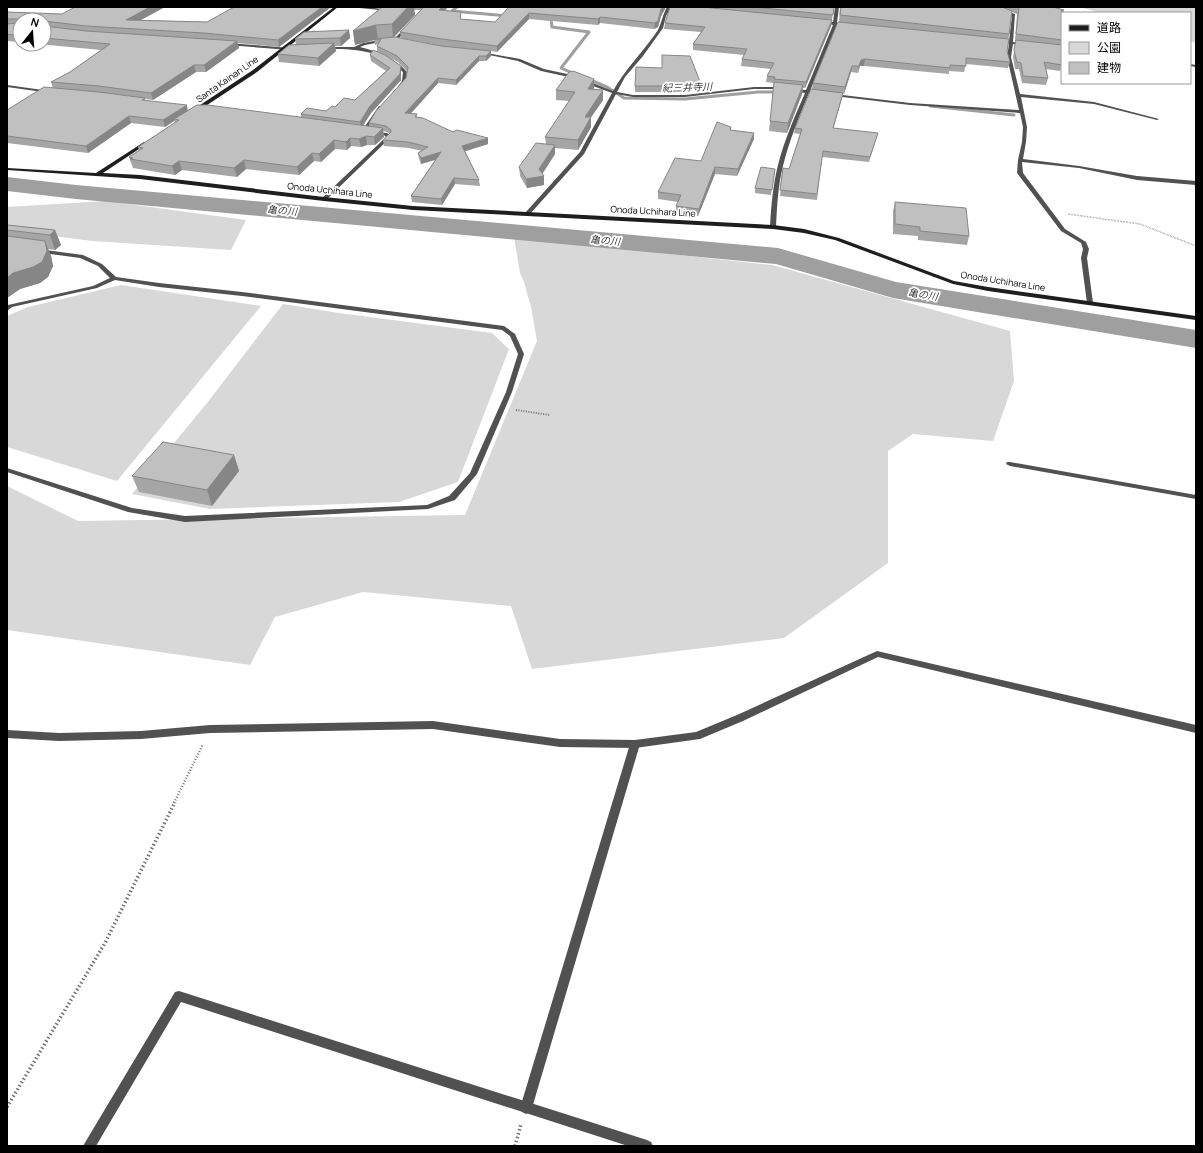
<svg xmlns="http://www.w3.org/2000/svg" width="1203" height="1153" viewBox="0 0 1203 1153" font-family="Manrope,'Noto Sans JP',sans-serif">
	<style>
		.green { fill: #d8d8d8 }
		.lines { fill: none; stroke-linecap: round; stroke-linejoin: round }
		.stream { stroke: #9f9f9f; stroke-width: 3 }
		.river { fill: #9f9f9f; fill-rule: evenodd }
		.path-far3 { stroke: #737373; stroke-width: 1.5; stroke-dasharray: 0.5 1; stroke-linecap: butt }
		.path-far2 { stroke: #737373; stroke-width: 2; stroke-dasharray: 1 1.5; stroke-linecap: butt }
		.path-far1 { stroke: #737373; stroke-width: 2.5; stroke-dasharray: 1 2; stroke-linecap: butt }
		.path { stroke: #737373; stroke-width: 3.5; stroke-dasharray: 1.5 2.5; stroke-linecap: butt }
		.service { fill: #515151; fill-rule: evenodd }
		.minor { fill: #515151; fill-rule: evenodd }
		.secondary { fill: #1e1e1e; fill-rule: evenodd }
		.wall { fill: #a5a5a5; fill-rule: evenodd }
		.shaded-wall { fill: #868686 }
		.building { fill: #c0c0c0; stroke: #868686 }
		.labels { text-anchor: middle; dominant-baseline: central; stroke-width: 3.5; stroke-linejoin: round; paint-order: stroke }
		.far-street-label { font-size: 9px; fill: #000; stroke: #fff }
		.far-water-label { font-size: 10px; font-style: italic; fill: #404040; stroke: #fff }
	</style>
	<rect width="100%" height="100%" fill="#fff"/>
	<!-- green -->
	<g class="green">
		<polygon points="1080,7 1196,7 1196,43 1190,41 1190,13 1100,13"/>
		<polygon points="106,201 246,220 231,250 92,241 7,230 7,207"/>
		<polygon points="514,237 772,265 1010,331 1014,381 993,441 913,434 888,451 888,563 784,638 532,669 511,606 363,592 275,617 250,665 7,630 7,486 78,521 465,515 537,341 531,307 524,282 520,273"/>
		<polygon points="121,285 261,306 117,481 7,447 7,316 28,307"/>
		<polygon points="283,304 339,313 492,333 509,349 458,482 399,502 210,509 132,494 207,403"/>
	</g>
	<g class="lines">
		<!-- stream -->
		<g class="stream">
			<polyline points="457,7 452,11 508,16"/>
			<polyline points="546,19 551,19 552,27 589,32 561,68 577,75"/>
			<polyline points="588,79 607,87 624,98 685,99 758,92 780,92"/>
			<polyline points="930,106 1014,115"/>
		</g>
		<!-- river -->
		<polygon class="river" points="7,177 76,185 778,248 896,282 1196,330 1196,348 893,298 776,264 76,199 7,191"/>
		<!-- path-far3 -->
		<polyline class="path-far3" points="1068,214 1140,224 1196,246"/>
		<!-- path-far2 -->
		<polyline class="path-far2" points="516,410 550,415"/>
		<!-- path-far1 -->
		<polyline class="path-far1" points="174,803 203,744"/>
		<!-- path -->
		<g class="path">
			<polyline points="7,1107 105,943 175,802"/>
			<polyline points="515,1146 521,1124"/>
		</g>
		<!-- service -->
		<g class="service">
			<polygon points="38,249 83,255 102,264 116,277 159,283 242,292 504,326 515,334 524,354 512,392 477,474 455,500 428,509 185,522 128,512 7,472 7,468 132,508 185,516 427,505 449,496 470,473 506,392 518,354 510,336 502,330 242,296 159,287 115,280 97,288 12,307 7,311 8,305 93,286 110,278 98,266 80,258 36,252 35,251"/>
			<polygon points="635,740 638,741 640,744 532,1108 530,1112 526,1114 522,1112 520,1108 630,744 632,741"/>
		</g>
		<!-- minor -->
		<g class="minor">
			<polygon points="349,7 366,7 392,10 390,11"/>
			<path d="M667 7H671L666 16 663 28 643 56 625 77 617 92 633 95H685L754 87H776L806 90 833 25 818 22 820 21 833 22 835 7H839L837 23 849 25 847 26 837 25 810 91 822 93 820 94 809 93C799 117 789 141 783 166 778 185 777 207 776 227L773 229 770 227C771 207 773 185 778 165 784 141 795 116 805 93L776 89H754L685 97H633L616 94 584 154 529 215H525V213L580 152 612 93 569 77 541 71 518 61 479 53 481 52 520 59 544 69 572 75 613 91C625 69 644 51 658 30 661 24 663 14 667 7Z"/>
			<polygon points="988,7 994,7 1015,14 1013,42 1027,45 1025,46 1013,44 1011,57 1020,94 1094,102 1159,119 1157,120 1094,104 1021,97 1027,127 1026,142 1023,159 1079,166 1137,176 1196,181 1196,185 1137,180 1079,168 1022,162 1023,173 1065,229 1086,242 1089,249 1087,258 1093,303 1092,304 1088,304 1087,303 1081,258 1083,249 1081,243 1061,231 1017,173 1018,160 1022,142 1023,127 1020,113 910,105 834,96 832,95 834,94 910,103 1019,110 1007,57 1009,44 995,41 997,40 1009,41 1012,16"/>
			<polygon points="407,26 410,27 397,40 395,40 395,38"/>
			<path d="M385 39 386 41 365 45 360 47C377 51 395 58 407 72L406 81 401 89 397 88 402 81 403 72C381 49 354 49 325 49L323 48 325 47H354L363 43Z"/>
			<polygon points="228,43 290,48 292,49 290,50 227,45"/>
			<polygon points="1190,64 1196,65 1196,67 1190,66"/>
			<polygon points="7,85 50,91 52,92 50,93 7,87"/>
			<polygon points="379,106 383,107 365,133 361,133 361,132"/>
			<polygon points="371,132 387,133 391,137 326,200 322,200 322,198 386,137 384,135 371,134"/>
			<polygon points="1007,462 1010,462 1196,495 1196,499 1010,466 1006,464"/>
			<polygon points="877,651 1196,725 1196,733 878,657 743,721 700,739 635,748 560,747 433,729 210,733 141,739 59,741 7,738 7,730 59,733 141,731 210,725 433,721 560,739 635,740 696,732 737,715"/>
			<polygon points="179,991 647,1140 651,1142 653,1146 628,1146 181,1002 96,1146 83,1146 175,992"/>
		</g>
		<!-- secondary -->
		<g class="secondary">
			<polygon points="334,7 338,7 257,72 198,111 194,111 194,109 253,70"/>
			<polygon points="144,142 148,143 103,173 140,175 324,197 413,206 773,225 804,229 839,238 954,281 988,287 1196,316 1196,320 988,291 953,284 835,240 804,233 773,229 413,210 324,201 140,179 7,170 7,168 96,173"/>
		</g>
	</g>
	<!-- wall -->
	<g class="wall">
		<path d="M75 7H165L140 20 207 22 331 7 279 47 237 43 239 48 206 72H196L153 100 145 99V100L188 110 301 117V114L326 111 335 107 355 100 386 71 371 61 370 55 381 53 377 52V46L378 44 375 45 374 40 355 45 353 31 382 7H448L445 10 461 19 495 22 509 7 665 9 661 16 658 27 654 29 600 23 598 25 529 19 497 52 491 51V56L486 61H479L456 85 438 83 411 113 417 114V117L453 132 488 144 465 151 479 180 480 186 455 184 442 205 412 202 411 196 435 160 421 164 419 159 418 153 422 151 409 148 384 146 383 140 390 134 387 132 383 131 384 137 375 145H367L361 147 351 146 347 150 335 149 321 162 314 161 299 175 246 169 237 177 182 170 175 175 133 168 129 157 139 150 138 147 175 122 174 121 165 127 131 123 88 153 7 143V110L53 88 51 82 70 72 101 50 38 44H44V20H20V42L7 41V12L62 14ZM414 10H421L400 32 401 38 442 46 478 50 441 46 393 38 415 15ZM388 57 398 62 407 71 406 78 369 123V127L363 126 371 113 401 80V66Z"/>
		<polygon points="670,7 834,7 831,26 805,88 803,88 802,94 787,133 769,131 774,83 766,82 767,76 771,69 741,66 742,59 744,55 693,50 693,44 701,32 664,29 665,23"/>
		<polygon points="840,7 1053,7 1062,13 1062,65 1060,71 1046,69 1048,78 1046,85 1022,83 1019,69 1015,69 1013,57 1016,41 1015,41 1017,14 1012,12 1007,51 1010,62 1008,68 966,64 964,72 949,71 949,74 864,66 860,66 858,73 851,72 844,94 843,93 842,98 833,128 876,139 869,162 822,157 817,200 780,196 783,168 789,169 800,134 794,133 795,128 812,89 813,83 839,22"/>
		<polygon points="349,30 350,38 341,46 335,46 336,51 319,66 279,62 278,54 296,44 295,39"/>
		<polygon points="701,84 701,90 691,90 691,92 635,92 635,86"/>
		<polygon points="594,88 593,89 603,90 603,100 591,117 591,127 578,150 555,148 555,154 542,174 544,185 527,188 520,176 519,167 546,144 545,137 569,101 556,100 556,90"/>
		<polygon points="731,127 731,130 754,139 737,176 715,174 698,216 676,213 676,206 678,202 658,199 658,192 701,161"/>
		<polygon points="775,169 771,195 755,193 755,188"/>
		<polygon points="895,202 969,236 967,245 918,240 918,236 893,234 893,211"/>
		<polygon points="7,225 55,230 61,245 55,250 48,249 51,256 53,266 48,277 40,283 20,289 7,298"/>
		<polygon points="234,455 239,471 212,506 139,492 132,476"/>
	</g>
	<!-- shaded-wall -->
	<g class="shaded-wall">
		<polygon points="150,7 165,7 128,27 126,20"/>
		<polygon points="322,7 331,7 279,47 278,40"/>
		<polygon points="408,7 414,7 415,15 393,38 392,24"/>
		<polygon points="442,7 448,7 440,16 439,10"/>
		<polygon points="662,7 665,7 665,9 661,16 658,27 654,29 655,23"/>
		<polygon points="529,13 529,19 497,52 497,46"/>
		<polygon points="600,17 600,23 598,25 598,19"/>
		<polygon points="832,20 831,26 805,88 806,82"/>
		<polygon points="376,25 378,39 355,45 353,31"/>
		<polygon points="349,30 350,38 341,46 340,38"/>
		<polygon points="237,41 239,48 206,72 204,65"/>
		<polygon points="334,43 336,51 319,66 318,58"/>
		<polygon points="491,51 491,56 486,61 486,56"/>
		<polygon points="479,56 479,61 456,85 456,80"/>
		<polygon points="865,59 864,66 860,66 858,73 859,66 861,60"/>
		<polygon points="194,65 196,72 153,100 151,93"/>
		<polygon points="401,66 401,80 371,113 361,128 360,122 370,106"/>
		<polygon points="852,66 851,72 844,94 845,87"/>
		<polygon points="438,78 438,83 406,119 405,113"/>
		<polygon points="594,79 594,88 588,98 588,89"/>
		<polygon points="803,85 802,94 787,133 788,123"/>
		<polygon points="603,90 603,100 585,126 585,117"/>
		<polygon points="843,93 842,98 832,133 833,128"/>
		<polygon points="187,105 188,112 174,119 174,121 165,127 163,120"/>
		<polygon points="129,116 131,123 88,153 86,146"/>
		<polygon points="591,117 591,127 578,150 578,140"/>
		<polygon points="383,128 384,137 375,145 374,137"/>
		<polygon points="754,133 754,139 737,176 738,169"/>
		<polygon points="366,136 367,145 361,147 359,139"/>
		<polygon points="350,138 351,146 347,150 346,142"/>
		<polygon points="488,138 488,144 463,152 462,146"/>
		<polygon points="334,140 335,149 321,162 319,154"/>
		<polygon points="555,145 555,154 541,176 544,176 544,185 527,188 526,179 539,169"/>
		<polygon points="441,152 441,158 421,164 421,158"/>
		<polygon points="312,153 314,161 299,175 297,167"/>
		<polygon points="244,160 246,169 237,177 234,168"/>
		<polygon points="179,161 182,170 175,175 172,166"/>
		<polygon points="715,167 715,174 698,216 699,209"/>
		<polygon points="454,178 455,184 442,205 441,199"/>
		<polygon points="55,230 61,245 55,250 50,235"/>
		<polygon points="45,241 51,256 53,266 48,277 40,283 20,289 7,298 7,278 13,273"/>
		<polygon points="234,455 239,471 212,506 207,490"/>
	</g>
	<!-- building -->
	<g class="building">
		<polygon points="75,7 150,7 126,20 207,22 234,7 322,7 278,40 203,33 86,26 44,21 44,20 20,20 20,36 7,34 7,24 19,23 18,19 7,19 7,12 62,14"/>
		<polygon points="382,7 408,7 392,24 376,25 353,31"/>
		<polygon points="423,7 442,7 439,10 461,12 460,19 495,22 509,7 662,7 661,9 658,21 655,23 600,17 598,19 529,13 497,46 442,39 400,32 422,9"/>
		<polygon points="670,7 702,7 832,20 806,82 774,79 775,77 767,76 774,63 742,59 747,49 693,44 705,27 665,23"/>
		<polygon points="753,7 834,7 833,15"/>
		<polygon points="841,7 1002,7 1012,11 1009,34 840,15"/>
		<polygon points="1016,7 1053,7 1064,10 1061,11 1066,13 1062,13 1062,40 1016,34 1019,8"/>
		<polygon points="838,22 1009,39 1007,51 1010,62 966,58 966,66 950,65 950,68 865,59 861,60 859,66 852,66 845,87 813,83"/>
		<polygon points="44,26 86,31 237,41 204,65 194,65 151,93 99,86 51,82 70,72 110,44 44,38"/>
		<polygon points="349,30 340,38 295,39 304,32"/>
		<polygon points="395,37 441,46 491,51 486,56 479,56 456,80 438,78 405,113 417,114 415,117 423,118 453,132 457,130 488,138 462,146 479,180 454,178 441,199 411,196 441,152 421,158 418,153 428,147 408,142 383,140 391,132 391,130 386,126 369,123 376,111 406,78 408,67 397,56 377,46 381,39 374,39"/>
		<polygon points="1016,40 1062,45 1062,65 1044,62 1048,78 1023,76 1021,63 1017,62 1014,50"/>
		<polygon points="334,43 318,58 278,54 289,45"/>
		<polygon points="373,50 385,55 401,66 400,74 370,106 360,122 301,114 307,108 326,111 332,106 335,107 344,98 355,100 390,68 370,55"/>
		<polygon points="662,55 690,56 701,84 691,84 691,86 635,86 636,67 662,68"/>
		<polygon points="573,71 594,79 588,89 603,90 585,117 591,117 578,140 545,137 575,92 556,90 569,72"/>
		<polygon points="774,82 803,85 788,123 770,121"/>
		<polygon points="44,87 99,92 145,98 142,100 187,105 163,120 129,116 86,146 7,136 7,110"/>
		<polygon points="811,89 843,93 833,128 878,133 870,157 823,151 817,194 780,190 783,168 789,169 802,129 795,128"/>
		<polygon points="197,105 208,105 383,128 374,137 366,136 359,139 350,138 346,142 334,140 319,154 312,153 297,167 244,160 234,168 179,161 172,166 130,159 133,158 129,157 143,148 138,147 179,120 174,119"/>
		<polygon points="717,122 731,127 730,130 754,133 738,169 715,167 699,209 676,206 681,195 658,192 675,158 701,161"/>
		<polygon points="536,143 555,145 539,169 544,176 526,179 519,167"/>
		<polygon points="761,167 775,169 772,190 755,188"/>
		<polygon points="895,202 966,208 969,236 920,231 920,227 895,224"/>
		<polygon points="7,225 55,230 50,235 7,230"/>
		<polygon points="7,236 45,241 47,251 42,262 33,267 13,273 7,278"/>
		<polygon points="163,442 234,455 207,490 132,476"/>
	</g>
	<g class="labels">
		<!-- far-street labels -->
		<g class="far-street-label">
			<text transform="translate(227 79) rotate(-35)">Santa Kainan Line</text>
			<text transform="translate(330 190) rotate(6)">Onoda Uchihara Line</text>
			<text transform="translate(653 211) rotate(3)">Onoda Uchihara Line</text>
			<text transform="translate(1003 281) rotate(9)">Onoda Uchihara Line</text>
		</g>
		<!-- far-water labels -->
		<g class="far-water-label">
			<text transform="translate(687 87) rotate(-2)">紀三井寺川</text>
			<text transform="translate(282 210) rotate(5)">亀の川</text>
			<text transform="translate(605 240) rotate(5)">亀の川</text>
			<text transform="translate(923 294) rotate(9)">亀の川</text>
		</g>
	</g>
	<!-- border -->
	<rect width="1203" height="1153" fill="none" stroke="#000000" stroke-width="16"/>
	<!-- legend -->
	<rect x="1061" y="12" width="130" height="72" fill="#ffffff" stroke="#999999"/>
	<rect x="1069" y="25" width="20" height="6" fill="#1e1e1e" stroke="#999999"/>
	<text x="1097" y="32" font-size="12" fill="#000000">道路</text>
	<rect x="1069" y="42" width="20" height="12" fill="#d8d8d8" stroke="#999999"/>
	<text x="1097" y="52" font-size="12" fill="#000000">公園</text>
	<rect x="1069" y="62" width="20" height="12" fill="#c0c0c0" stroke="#999999"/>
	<text x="1097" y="72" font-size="12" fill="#000000">建物</text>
	<!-- north arrow -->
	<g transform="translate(32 32) rotate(17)"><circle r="19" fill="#ffffff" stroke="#999999"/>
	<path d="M0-3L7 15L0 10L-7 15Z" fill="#000000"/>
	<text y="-6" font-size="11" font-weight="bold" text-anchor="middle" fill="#000000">N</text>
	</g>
</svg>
